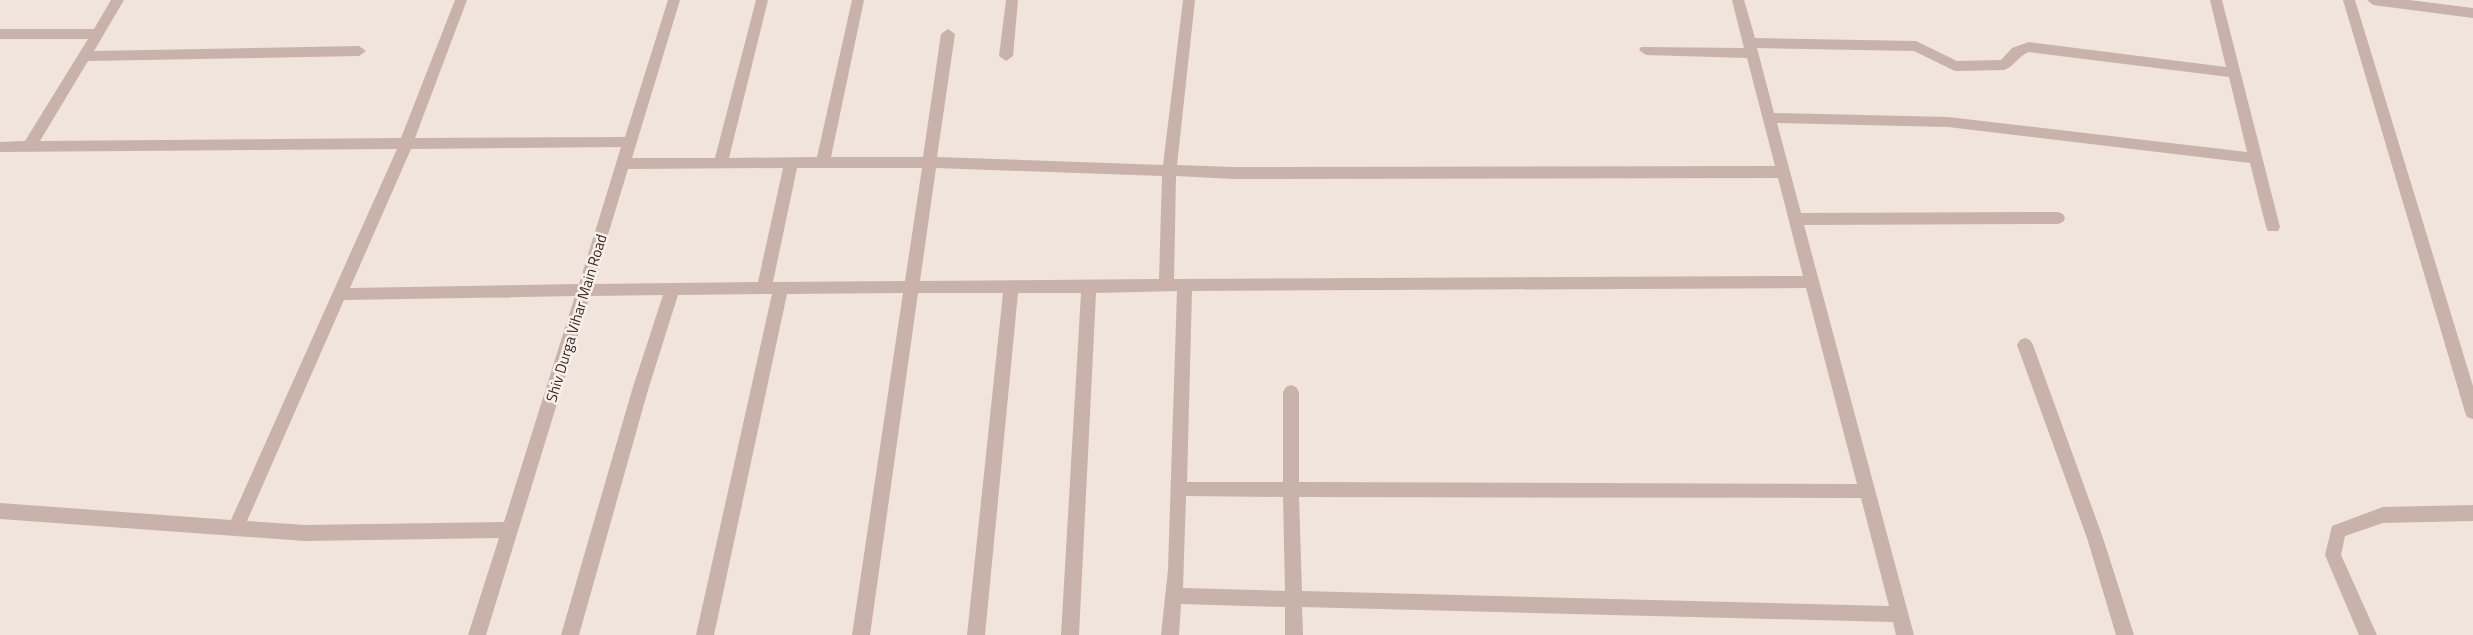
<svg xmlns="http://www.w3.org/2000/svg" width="2473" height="635" viewBox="0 0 2473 635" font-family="'Titillium Web',sans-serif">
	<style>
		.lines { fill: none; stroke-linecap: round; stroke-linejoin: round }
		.minor { fill: #c8b2aa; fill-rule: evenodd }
		.labels { text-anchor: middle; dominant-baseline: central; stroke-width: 5; stroke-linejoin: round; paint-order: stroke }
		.street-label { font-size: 15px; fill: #362b29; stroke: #f8efe9 }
	</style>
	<rect width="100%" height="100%" fill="#f0e4dd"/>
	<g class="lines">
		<!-- minor -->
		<g class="minor">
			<path d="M111 0H124L94 51 359 46 366 51 359 56 88 61 40 141 401 138 455 0H467L415 138 625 137 668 0H680L632 158H715L756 0H768L729 158 817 157 852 0H864L831 157H923L941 34 948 29 955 34 937 157 1163 165 1183 0H1195L1177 165 1234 167 1775 166 1747 58 1646 55 1639 50 1641 47 1744 48 1732 0H1744L1755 38 1916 41 1957 61 2001 60 2012 48 2029 42 2226 67 2210 0H2222L2280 227 2278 231H2268L2266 227 2250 163 1948 127 1777 123 1801 213 2058 212 2063 214 2065 218 2063 222 2058 224 1804 225 1914 635H1896L1893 622 1302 607 1303 635H1285V607L1181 604 1179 635H1161L1168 570 1177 291 1096 293 1079 635H1061L1081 293H1018L985 635H967L1003 293H918L870 635H852L903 293 787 294 714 635H696L772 294 678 295 648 390 579 635H561L632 390 663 295 590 296 486 635H468L499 538 305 541 0 519V503L231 520 397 149 0 152V142L25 141 88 39H0V29H94ZM1757 48 1914 51 1955 71 2004 70C2014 67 2018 56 2029 52L2229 77 2247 152 1948 117 1774 113ZM621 147 579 284 350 288 411 149ZM783 168 758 282 593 284 628 169ZM797 168H922L905 281 773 282ZM936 168 1162 176 1159 279 920 281ZM1176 176 1234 179 1778 178 1803 276 1174 279ZM1806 288 1857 484 1299 482V392L1296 387 1291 385 1286 387 1283 392V482H1187L1192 291ZM575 296 504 522 305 525 247 521 344 300ZM1186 496 1283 497 1285 591 1183 588ZM1299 497 1861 498 1889 606 1302 591Z"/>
			<polygon points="1006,0 1018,0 1013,56 1006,61 999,56"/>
			<polygon points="2343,0 2355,0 2473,386 2473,419 2467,417 2465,412"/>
			<polygon points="2367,0 2409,0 2473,8 2473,18 2373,5"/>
			<polygon points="2025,338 2030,340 2033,345 2103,538 2134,635 2116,635 2087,538 2017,345 2020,340"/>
			<polygon points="2473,505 2473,521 2383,523 2345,536 2341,555 2377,635 2359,635 2325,555 2332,526 2383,507"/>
		</g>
	</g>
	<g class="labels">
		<!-- street labels -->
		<g class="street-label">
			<text transform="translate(576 318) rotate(-73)">Shiv Durga Vihar Main Road</text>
		</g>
	</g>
</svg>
